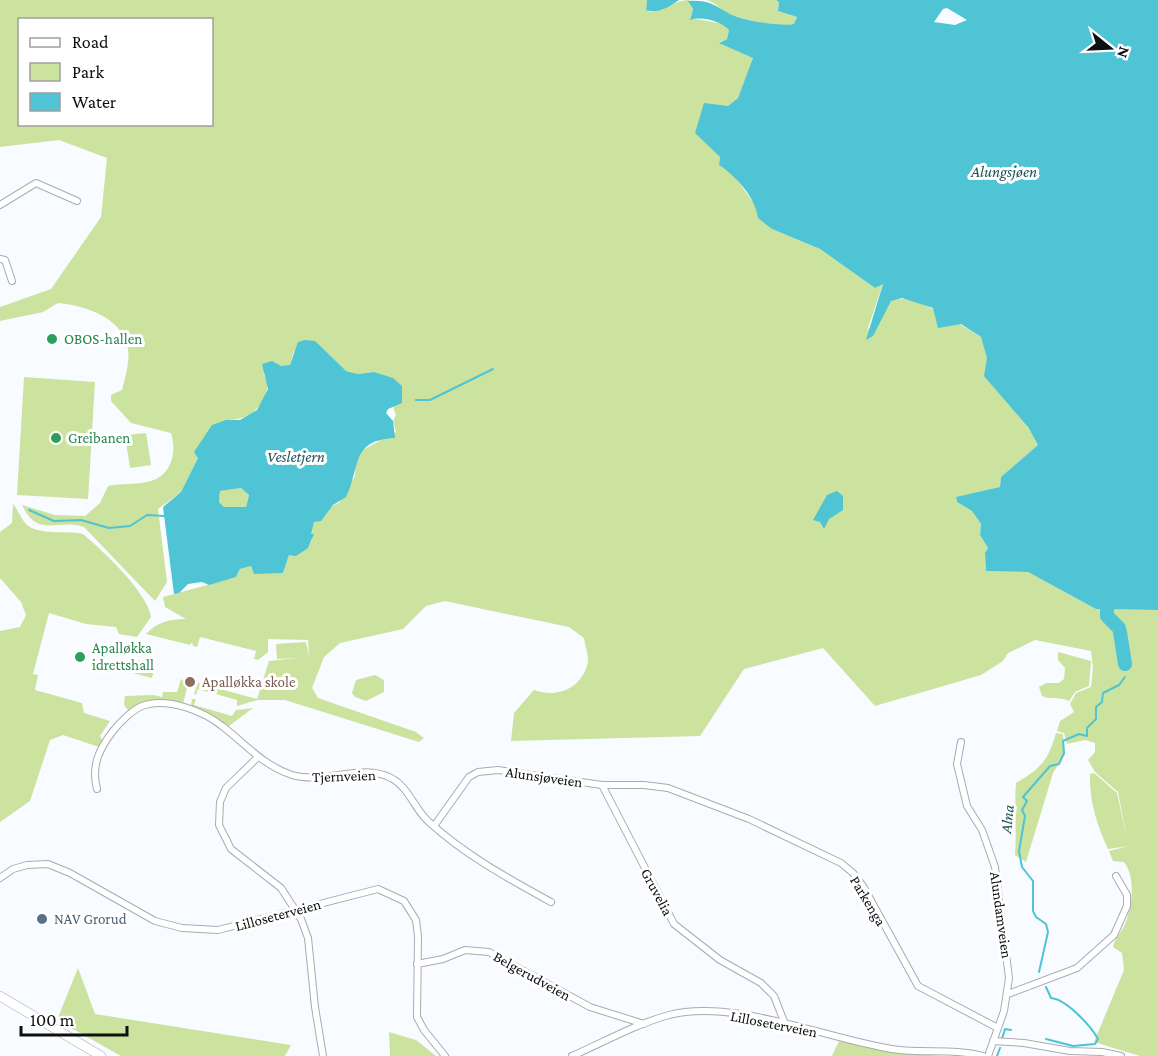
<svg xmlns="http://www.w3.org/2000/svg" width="1158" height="1056" viewBox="0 0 1158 1056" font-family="'Crimson Pro',serif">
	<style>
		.green { fill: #cce29f; fill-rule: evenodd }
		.water { fill: #4ec4d4; fill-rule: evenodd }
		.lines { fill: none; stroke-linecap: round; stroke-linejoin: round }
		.stream { stroke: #4ec4d4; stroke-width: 2 }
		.river { stroke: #4ec4d4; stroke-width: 14 }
		.street-casing { stroke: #a9abaf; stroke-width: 8 }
		.secondary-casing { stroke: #a9abaf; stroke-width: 10 }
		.street { stroke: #fff; stroke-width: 6 }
		.secondary { stroke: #fff; stroke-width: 9 }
		.leisure-dot { fill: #2e9e5b; stroke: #fff; stroke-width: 2 }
		.education-dot { fill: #8d6e63; stroke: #fff; stroke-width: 2 }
		.service-dot { fill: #5c6f8a; stroke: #fff; stroke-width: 2 }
		.labels { text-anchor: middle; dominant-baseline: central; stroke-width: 6; stroke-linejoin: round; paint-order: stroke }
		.leisure-label { font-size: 15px; fill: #27864d; stroke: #fff; text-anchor: start }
		.education-label { font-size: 15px; fill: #785e54; stroke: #fff; text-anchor: start }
		.street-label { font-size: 15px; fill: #0e0f10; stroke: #fff }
		.service-label { font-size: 15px; fill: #4e5e75; stroke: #fff; text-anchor: start }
		.water-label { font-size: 16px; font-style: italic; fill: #1f5259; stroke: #fff }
	</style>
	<rect width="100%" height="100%" fill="#f8fbff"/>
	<!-- green -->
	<g class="green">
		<path d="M0 0H647L646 9 650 12C665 10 675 0 689 0L693 9 690 18 724 24 729 30 727 39 720 42 753 57 752 63 738 98 728 106 713 105 696 133 720 157 719 165 733 174 772 229 820 249 875 288 883 283 867 331C874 322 882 307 891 301 910 289 964 327 981 337 993 378 1018 408 1038 445L1001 477 1000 487 956 498 957 502 972 511 981 524 980 535 988 548 985 553 986 571 1028 572 1096 609 1158 610V1056H1140L1094 1042 1124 970 1122 953 1113 947C1115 937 1123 931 1126 922 1132 903 1136 878 1124 862L1113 861 1109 851 1128 846 1108 849C1097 825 1089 801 1090 774L1094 773 1117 793 1127 839 1118 792 1095 772 1088 760 1095 752V743L1085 740 1067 744 1064 733 1057 731 1060 721 1074 712 1070 704 1076 693 1091 687 1093 668 1091 651 1035 640 1008 653 1003 661 981 675 875 706 823 648 744 669 700 736 511 741 514 713 534 690C556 698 579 690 587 666 590 659 585 646 584 638L569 627 445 601 426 606 403 629 340 643 324 657 312 688 318 698 416 732 424 738 419 742 285 700H258L237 706V700L198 689 196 695 194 694 198 683 257 699 269 661 297 658 277 659 276 644 306 642 309 657 308 640 268 639V652L258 660 254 659 256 651 200 637 197 647 193 646 192 642 190 645 146 634C157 622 170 619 186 619L165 607 163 597 236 577 240 569 251 566 254 573H283L289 555 308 548 312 540 310 529C316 519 329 506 339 503L355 476V464L361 451 396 432 393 421 396 415 393 407 402 402V386L374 372 358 374 346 371 294 351 290 365 263 374 268 381C267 405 250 421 226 420L198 458 181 492 158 509 167 582 155 601 84 527C56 518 38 539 22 505L55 515 85 516 100 503 108 486C122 483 138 485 151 481 172 475 177 451 171 433L131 423 111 401V395L122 390C124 381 127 372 128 363 134 322 90 306 58 303L43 312 0 321V307L51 289 101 217 107 158 59 140 0 147ZM20 20H212V124H20Z"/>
		<path d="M706 0H776L779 2 778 11 797 17 794 24C778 28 747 20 731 15 722 12 717 2 706 0Z"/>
		<polygon points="24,377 95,382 88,499 17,495"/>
		<polygon points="146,433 151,465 130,468 125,435"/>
		<polygon points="241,488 249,495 246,507 224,507 219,502 220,491"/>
		<path d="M13 504C18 510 21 519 26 524 38 536 67 530 83 534 103 551 147 592 151 617L137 637 119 634 116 627 86 624 49 613 33 674 38 675 35 690 82 703 84 713 110 721 100 736 103 741 99 747 63 735 50 740 30 801 0 822V631L20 627 26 615 21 602 0 578V532L12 523Z"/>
		<path d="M1058 652 1091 661 1089 686 1075 692 1069 701C1058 696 1051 700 1042 696L1039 687 1046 683H1059L1064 679 1065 668 1058 660Z"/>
		<polygon points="136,660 155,665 152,678 133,673"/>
		<polygon points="375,675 384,680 384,692 366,701 355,697 352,693 356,680"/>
		<polygon points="181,679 188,684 183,704 168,702 129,711 124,705 125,696 153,695 162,697 163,692 177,692"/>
		<polygon points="192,699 196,699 194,705 232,716 236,710 253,708 229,726 214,716 191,706"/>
		<path d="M1056 733 1063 734 1065 754 1053 773 1026 862 1015 855C1017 830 1014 808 1016 783 1041 768 1048 761 1056 733Z"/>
		<polygon points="78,968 95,1014 291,1045 285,1056 121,1056 57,1020"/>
		<polygon points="389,1032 416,1040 436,1056 390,1056"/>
		<polygon points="839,1041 891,1052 942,1056 832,1056"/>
	</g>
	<!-- water -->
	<g class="water">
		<path d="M647 0H679C669 7 658 14 646 10Z"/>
		<path d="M776 0H1158V610L1096 609 1028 572 986 571 985 553 988 548 980 535 981 524 972 511 957 502 956 497 1000 487 1001 477 1038 445 1028 427 984 376 987 358 981 337 961 324 938 328 933 308 902 298 891 301 873 336 866 340 883 284 875 288 820 249 772 229 758 218C755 197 737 177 719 165L720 157 695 133 704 103 728 106 738 98 753 58 719 43 727 39 729 30C721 21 701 16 690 20L693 9 688 1C709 0 712 4 728 13 739 20 781 27 794 24L797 17 778 11 779 2ZM947 8 967 20 955 25 934 22 943 9Z"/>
		<path d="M305 340 315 341 346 371 358 374 374 372 393 378 402 386V403L388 409 386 413 393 421 395 438C350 440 361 467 346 497L333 505 321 521 314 522 311 534H314L308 548 296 556 289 555 283 573 254 574 251 566 240 569 236 577 209 585 202 582 188 584 179 593 174 594 163 507 181 492 198 458 194 452 212 425 226 420H240L257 410 268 389 262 364 272 361 281 366 290 365 298 342ZM241 488 249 495 246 507H224L219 502 220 491Z"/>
		<polygon points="837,491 843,496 843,510 829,519 824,529 820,522 813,520 827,495"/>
	</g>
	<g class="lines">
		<!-- stream -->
		<g class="stream">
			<polyline points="416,400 430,400 493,369"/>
			<polyline points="29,510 54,521 81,520 109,528 130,526 147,515 164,516"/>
			<polyline points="1039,972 1048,932 1046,924 1036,917 1033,911 1033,881 1022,867 1019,851 1025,816 1022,810 1027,801 1023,797 1050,766 1059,764 1064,753 1063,741 1079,734 1087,736 1087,728 1096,719 1096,707 1102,702 1103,693 1119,685 1125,677"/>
			<path d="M1046 987 1051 998C1066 999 1091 1026 1098 1039L1095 1044 1073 1046 1046 1039"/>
			<polyline points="1002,1039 1005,1029 1011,1030"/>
			<polyline points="997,1056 1000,1048"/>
		</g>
		<!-- river -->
		<g class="river">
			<polyline points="1107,609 1107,616 1119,628"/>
			<polyline points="1120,632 1125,664"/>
		</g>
		<defs>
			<g id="street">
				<polyline points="0,205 36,183 77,201"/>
				<polyline points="0,259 5,260 12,281"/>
				<polyline points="961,742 957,764 967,806 982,830 995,867 1009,978 1004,1011 988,1056"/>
				<polyline points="257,758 226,788 220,802 219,825 231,849 281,888 301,919 308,938 315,1007 323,1056"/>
				<polyline points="602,785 674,924 720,960 761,983 774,996 785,1024"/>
				<path d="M97 789C91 766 99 749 113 731 120 722 134 708 145 705 169 698 203 711 222 726 246 744 262 765 292 775 324 785 362 762 391 778 409 787 414 809 429 822 465 855 509 879 551 902"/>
				<polyline points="434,826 469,777 478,772 498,770 602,785 644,785 668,788 749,819 841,863 853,873 863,886 918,986 996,1027"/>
				<polyline points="0,878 13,869 27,865 48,864 70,873 155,921 182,928 218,930 378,889 404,901 416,920 418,936 417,1017 424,1030 445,1056"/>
				<polyline points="417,964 443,959 465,950 489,952 590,1007 644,1024"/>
				<polyline points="1008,994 1077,968 1114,935 1127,906 1127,895 1116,876"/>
				<polyline points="993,1041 1024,1043 1070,1051 1102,1052 1121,1056"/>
				<path d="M572 1056C604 1042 636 1024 669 1015 733 998 827 1039 892 1049 923 1054 953 1048 983 1056"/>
			</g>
			<polyline id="secondary" points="0,996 101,1056"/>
		</defs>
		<!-- street casing -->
		<use href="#street" class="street-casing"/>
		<!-- secondary casing -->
		<use href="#secondary" class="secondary-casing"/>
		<!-- street -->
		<use href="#street" class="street"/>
		<!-- secondary -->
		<use href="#secondary" class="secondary"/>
	</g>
	<!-- markers -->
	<g class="leisure-dot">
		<circle cx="52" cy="339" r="6"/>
		<circle cx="56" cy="438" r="6"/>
		<circle cx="80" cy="657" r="6"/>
	</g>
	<circle class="education-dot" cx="190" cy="682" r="6"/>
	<circle class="service-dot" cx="42" cy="919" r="6"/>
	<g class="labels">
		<!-- leisure labels -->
		<g class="leisure-label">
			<text x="64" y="339">OBOS-hallen</text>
			<text x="68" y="438">Greibanen</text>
			<text x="92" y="648">Apalløkka<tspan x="92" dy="17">idrettshall</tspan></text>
		</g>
		<!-- education labels -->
		<g class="education-label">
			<text x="202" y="682">Apalløkka skole</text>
		</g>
		<!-- street labels -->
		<g class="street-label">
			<text transform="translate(344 776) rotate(-2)">Tjernveien</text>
			<text transform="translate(544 777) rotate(8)">Alunsjøveien</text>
			<text transform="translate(657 892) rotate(62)">Gruvelia</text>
			<text transform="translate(868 901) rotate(59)">Parkenga</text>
			<text transform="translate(278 915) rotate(-15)">Lilloseterveien</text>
			<text transform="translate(1001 915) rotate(82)">Alundamveien</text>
			<text transform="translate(532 976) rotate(29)">Belgerudveien</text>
			<text transform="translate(774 1024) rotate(11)">Lilloseterveien</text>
		</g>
		<!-- service labels -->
		<g class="service-label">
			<text x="54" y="919">NAV Grorud</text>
		</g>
		<!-- water labels -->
		<g class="water-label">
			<text x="1004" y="171">Alungsjøen</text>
			<text x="296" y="456">Vesletjern</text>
			<text transform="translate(1007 819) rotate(-84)">Alna</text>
		</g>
	</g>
	<!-- legend -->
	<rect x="18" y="18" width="195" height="108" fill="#ffffff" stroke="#9f9f9f" stroke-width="1.5"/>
	<rect x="30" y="38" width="30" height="9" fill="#ffffff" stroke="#9f9f9f" stroke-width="1.5"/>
	<text x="72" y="48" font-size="18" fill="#0e0f10">Road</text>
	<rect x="30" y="63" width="30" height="18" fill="#cce29f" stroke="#9f9f9f" stroke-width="1.5"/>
	<text x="72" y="78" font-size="18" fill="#0e0f10">Park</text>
	<rect x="30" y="93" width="30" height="18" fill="#4ec4d4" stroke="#9f9f9f" stroke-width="1.5"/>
	<text x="72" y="108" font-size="18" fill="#0e0f10">Water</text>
	<!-- north arrow -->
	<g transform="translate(1110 48) rotate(108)" stroke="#ffffff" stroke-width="4.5" paint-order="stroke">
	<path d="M0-4.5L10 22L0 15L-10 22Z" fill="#0e0f10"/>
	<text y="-9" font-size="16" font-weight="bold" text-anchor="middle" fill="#0e0f10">N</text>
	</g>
	<!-- scale -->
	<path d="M21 1026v9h106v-9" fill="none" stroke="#0e0f10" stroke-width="3"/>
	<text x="30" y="1026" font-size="18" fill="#0e0f10" stroke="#ffffff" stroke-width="4.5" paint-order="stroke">100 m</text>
</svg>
